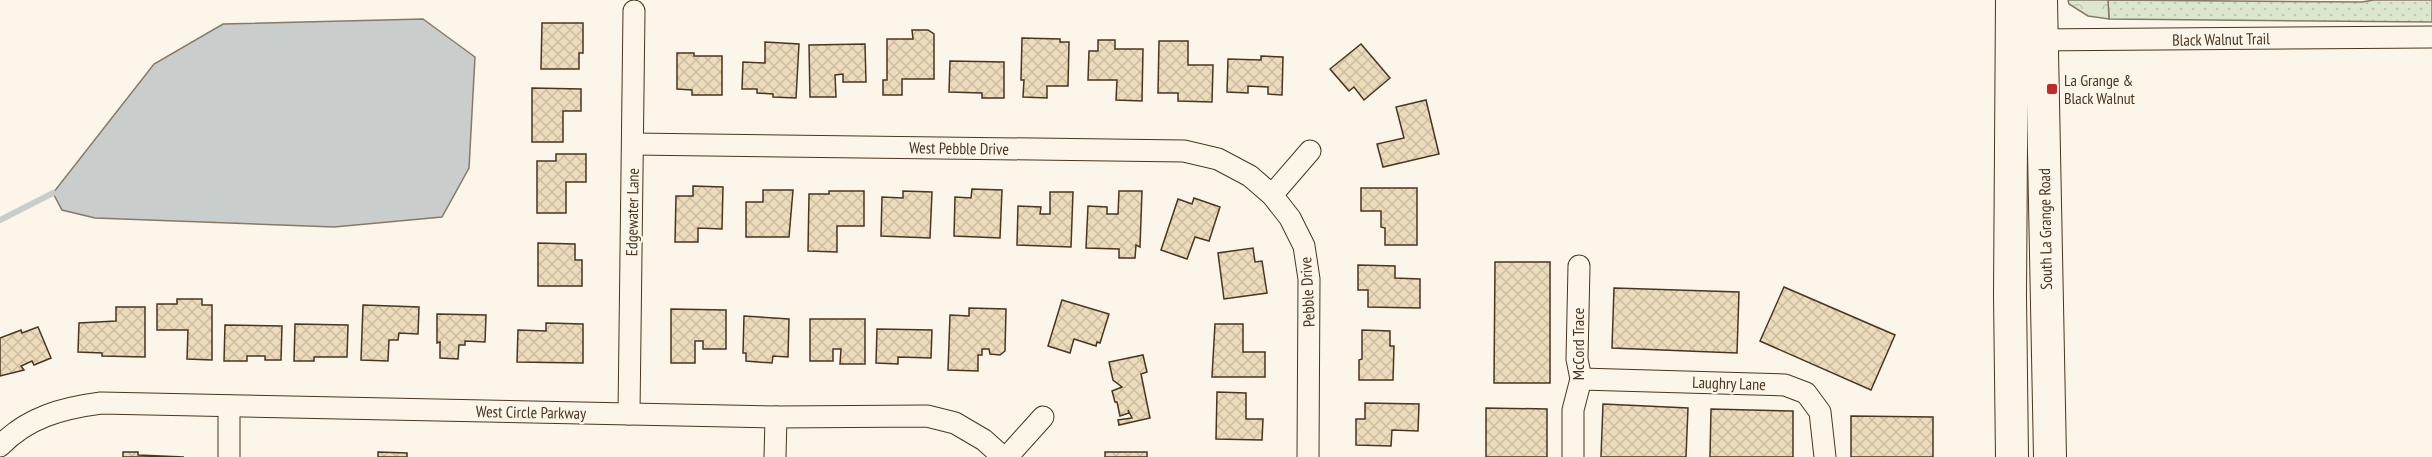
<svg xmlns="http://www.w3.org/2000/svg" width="2432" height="457" viewBox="0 0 2432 457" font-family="'PT Sans Narrow',sans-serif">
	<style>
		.grass { fill: url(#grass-dots); stroke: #887966; stroke-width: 1.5 }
		.forest { fill: url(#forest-crowns); stroke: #887966; stroke-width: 1.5 }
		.water { fill: #c9cecd; stroke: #887966; stroke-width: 1.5 }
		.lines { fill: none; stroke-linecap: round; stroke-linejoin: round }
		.stream { stroke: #c9cecd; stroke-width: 6 }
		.building { fill: url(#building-cross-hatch); stroke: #4a3520; stroke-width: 1.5 }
		.minor-casing { stroke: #4a3520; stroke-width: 23 }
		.highway-casing { stroke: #4a3520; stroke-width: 34 }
		.minor { stroke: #fbf6e9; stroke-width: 21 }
		.highway { stroke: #fbf6e9; stroke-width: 32 }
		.poi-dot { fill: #c62828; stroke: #fbf6e9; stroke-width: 2 }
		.labels { text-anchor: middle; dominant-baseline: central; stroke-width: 4.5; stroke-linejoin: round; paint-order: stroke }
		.street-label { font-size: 16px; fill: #4a3520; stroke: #fbf6e9 }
		.poi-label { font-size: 16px; fill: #4a3520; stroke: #fbf6e9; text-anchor: start }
	</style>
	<defs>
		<pattern id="grass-dots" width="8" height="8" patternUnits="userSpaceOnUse" patternTransform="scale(1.5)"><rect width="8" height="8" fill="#dce7d0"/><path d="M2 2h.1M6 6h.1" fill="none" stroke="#bec7b2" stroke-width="1.8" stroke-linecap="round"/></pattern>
		<pattern id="forest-crowns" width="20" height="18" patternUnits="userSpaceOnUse" patternTransform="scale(1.5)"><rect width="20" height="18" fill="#dce7d0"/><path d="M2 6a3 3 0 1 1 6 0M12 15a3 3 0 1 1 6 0" fill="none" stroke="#bec7b2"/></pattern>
		<pattern id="building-cross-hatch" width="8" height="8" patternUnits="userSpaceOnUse" patternTransform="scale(1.5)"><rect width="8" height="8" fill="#ecdcbc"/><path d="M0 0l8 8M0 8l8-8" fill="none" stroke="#ccbda1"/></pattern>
	</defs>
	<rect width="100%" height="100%" fill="#fbf6e9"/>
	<!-- grass -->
	<polygon class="grass" points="2108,0 2362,2 2374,0 2432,0 2432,22 2109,19"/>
	<!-- forest -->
	<polygon class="forest" points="2068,0 2108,0 2109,19 2088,16 2069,4"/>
	<!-- water -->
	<polygon class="water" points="423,19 475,57 469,168 442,217 334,227 95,218 62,210 53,193 154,64 223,24"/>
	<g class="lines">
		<!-- stream -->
		<polyline class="stream" points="0,220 53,193"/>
	</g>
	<!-- building -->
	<g class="building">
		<polygon points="542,23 583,23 583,53 579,53 579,69 541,69"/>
		<polygon points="912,30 928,30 934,34 934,79 902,79 902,95 883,95 883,80 887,80 887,39 913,39"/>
		<polygon points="1022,38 1060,39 1060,42 1069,42 1068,86 1047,86 1047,98 1023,97 1024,80 1021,80"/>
		<polygon points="1098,40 1115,40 1115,49 1143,49 1142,101 1116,100 1117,80 1088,80 1089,51 1098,51"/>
		<polygon points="1159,41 1188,41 1188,65 1213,65 1212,102 1178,101 1178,93 1158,93"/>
		<polygon points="765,42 799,44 796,98 773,97 773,94 757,93 757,89 742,89 743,62 765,63"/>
		<polygon points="865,44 866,82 843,82 843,74 835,75 836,97 810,97 809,45"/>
		<polygon points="1361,44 1390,78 1364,100 1354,87 1349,91 1330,69"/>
		<polygon points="677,53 694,53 694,56 722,56 722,95 692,95 692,90 677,89"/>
		<polygon points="1261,56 1283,57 1282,95 1268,94 1268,87 1248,86 1248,93 1227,92 1228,59 1261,60"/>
		<polygon points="950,61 1004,62 1004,98 982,98 982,93 949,92"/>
		<polygon points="532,88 581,89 581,111 563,111 563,142 532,142"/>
		<polygon points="1426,100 1439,154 1383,167 1377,144 1404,138 1396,107"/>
		<polygon points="556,154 586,154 586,182 566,182 566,213 537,213 537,161 556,161"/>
		<polygon points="693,186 723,187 722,229 698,228 698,242 675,242 676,196 693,196"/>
		<polygon points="1361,188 1417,188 1417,245 1385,245 1385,228 1381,227 1381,211 1361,211"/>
		<polygon points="972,189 1002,190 1000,238 954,236 955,197 971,198"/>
		<polygon points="763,190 793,190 789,237 746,237 746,202 763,202"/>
		<polygon points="829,191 864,191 864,226 837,226 837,252 808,251 809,194 829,194"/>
		<polygon points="903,191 932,192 930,238 881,236 882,197 903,198"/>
		<polygon points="1119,191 1142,191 1140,247 1136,245 1135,258 1119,258 1119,249 1086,248 1088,206 1107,207 1107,214 1118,214"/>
		<polygon points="1050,192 1073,192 1071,247 1017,245 1018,206 1041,207 1040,214 1050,214"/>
		<polygon points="1194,198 1220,207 1209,241 1195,237 1187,259 1161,250 1178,199 1192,204"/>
		<polygon points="538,243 575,244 575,260 582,260 582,286 538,286"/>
		<polygon points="1253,248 1255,262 1262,261 1267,293 1224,299 1218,253"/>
		<polygon points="1495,262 1550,262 1550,383 1494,383"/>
		<polygon points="1358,265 1395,266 1395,278 1420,279 1420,308 1368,307 1368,290 1358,290"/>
		<polygon points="1784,287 1895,335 1871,390 1760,341"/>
		<polygon points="1614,288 1739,292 1737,353 1612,348"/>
		<polygon points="177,299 202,299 202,305 212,305 212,360 187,359 188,330 157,330 157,304 177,304"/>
		<polygon points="1062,300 1109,314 1100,343 1097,342 1096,346 1074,339 1070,353 1048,346"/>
		<polygon points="363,305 419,307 418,334 399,333 398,340 389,340 388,361 361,360"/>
		<polygon points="116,307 145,307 145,357 102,356 102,353 78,352 79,323 116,321"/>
		<polygon points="969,308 1006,309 1005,351 1000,355 990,354 989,349 982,349 982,355 978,355 978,371 948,370 950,315 969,316"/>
		<polygon points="671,309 726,310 726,349 703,349 703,341 695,341 695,363 671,363"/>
		<polygon points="437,314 486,315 485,342 465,341 465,345 459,345 458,359 440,358 440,342 437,343"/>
		<polygon points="744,316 789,319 788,357 773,356 772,363 746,361 746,353 743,353"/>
		<polygon points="810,319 865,319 865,364 840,364 841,349 833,349 833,361 810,361"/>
		<polygon points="546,323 583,324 583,363 517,362 518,330 546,331"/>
		<polygon points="295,324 348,325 347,357 314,357 314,361 294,361"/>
		<polygon points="1215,324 1243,324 1243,352 1265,352 1265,377 1212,377"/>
		<polygon points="225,325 282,326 281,360 265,360 265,356 247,356 247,361 224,361"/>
		<polygon points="38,327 51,358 34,365 32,361 21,366 24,370 0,376 0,338 21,330 22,333"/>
		<polygon points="877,329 932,330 931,358 898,357 898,364 876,363"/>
		<polygon points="1362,330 1390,331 1390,346 1394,346 1393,380 1359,380 1359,360 1362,359"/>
		<polygon points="1143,355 1147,372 1141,374 1150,418 1119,425 1118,420 1132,418 1128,410 1129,413 1120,416 1117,402 1115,402 1112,391 1122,387 1113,380 1109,362"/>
		<polygon points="1217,392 1246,393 1246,419 1263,419 1262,440 1216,439"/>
		<polygon points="1365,403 1419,404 1418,431 1392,430 1391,446 1356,445 1356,419 1365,419"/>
		<polygon points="1603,404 1688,408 1686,457 1601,457"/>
		<polygon points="1486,408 1547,409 1547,457 1486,457"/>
		<polygon points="1711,409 1793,411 1793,457 1710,457"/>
		<polygon points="1851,416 1933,417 1933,457 1851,457"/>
		<polygon points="123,452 138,452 138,455 184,457 123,457"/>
		<polygon points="378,452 407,453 407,457 378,457"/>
		<rect x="1105" y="452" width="42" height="5"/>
	</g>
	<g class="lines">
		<defs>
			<g id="minor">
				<polyline points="2029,40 2432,37"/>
				<polyline points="633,144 1184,151 1218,159 1250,176 1272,195 1290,218 1304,246 1309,279 1308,457"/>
				<polyline points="1272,195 1310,151"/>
				<polyline points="1581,379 1785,385 1806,393 1820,412 1825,457"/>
				<polyline points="629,414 634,11"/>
				<path d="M0 446C28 417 63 408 101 403L776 417 927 416 955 423 984 440 1003 457"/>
				<polyline points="229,457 229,406"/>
				<polyline points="775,457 776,417"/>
				<polyline points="1007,457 1043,417"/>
				<polyline points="1573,457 1573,410 1581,379 1577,359 1579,266"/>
			</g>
			<g id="highway">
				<polyline points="2012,0 2010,295 2012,457"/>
				<polyline points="2041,0 2050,457"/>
			</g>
		</defs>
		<!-- minor casing -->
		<use href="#minor" class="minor-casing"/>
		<!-- highway casing -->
		<use href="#highway" class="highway-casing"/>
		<!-- minor -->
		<use href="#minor" class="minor"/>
		<!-- highway -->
		<use href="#highway" class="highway"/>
	</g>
	<!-- markers -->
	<rect class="poi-dot" x="2046" y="83" width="12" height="12" rx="3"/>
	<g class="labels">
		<!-- street labels -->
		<g class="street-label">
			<text transform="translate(2221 39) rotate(-1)">Black Walnut Trail</text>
			<text transform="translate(959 148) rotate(1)">West Pebble Drive</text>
			<text transform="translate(632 212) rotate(-89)">Edgewater Lane</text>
			<text transform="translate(2045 229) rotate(-91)">South La Grange Road</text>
			<text transform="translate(1307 292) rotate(-93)">Pebble Drive</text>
			<text transform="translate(1578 344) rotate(-90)">McCord Trace</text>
			<text transform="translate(1729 383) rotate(2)">Laughry Lane</text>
			<text transform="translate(531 412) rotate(1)">West Circle Parkway</text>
		</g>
		<!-- poi labels -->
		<g class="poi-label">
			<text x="2064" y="80">La Grange &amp;<tspan x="2064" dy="18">Black Walnut</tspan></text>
		</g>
	</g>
</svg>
